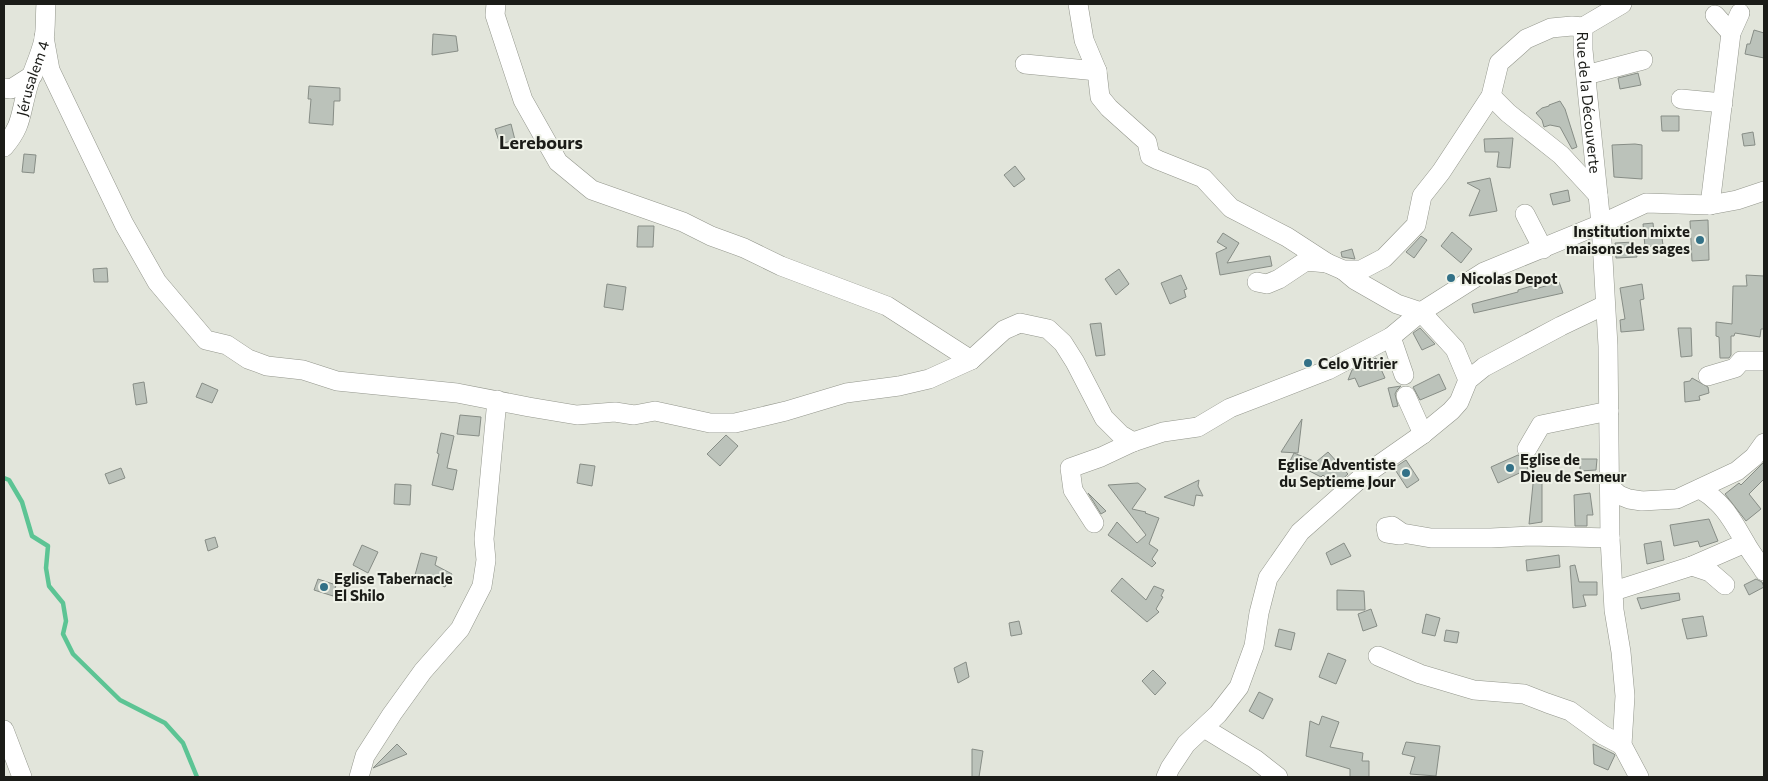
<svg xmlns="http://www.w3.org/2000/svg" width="1768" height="781" viewBox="0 0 1768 781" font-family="Commissioner,sans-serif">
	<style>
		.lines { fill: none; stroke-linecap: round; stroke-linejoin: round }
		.stream { stroke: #5cc494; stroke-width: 4.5 }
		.building { fill: #bbc2ba; stroke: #878d86 }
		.minor-casing { stroke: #93968c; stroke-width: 20 }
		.minor { stroke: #fff; stroke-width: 19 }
		.poi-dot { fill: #337187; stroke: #eff2e8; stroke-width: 2 }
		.labels { text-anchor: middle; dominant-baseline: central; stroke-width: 4; stroke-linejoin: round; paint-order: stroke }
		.street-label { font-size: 15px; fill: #1b1c18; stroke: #eff2e8 }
		.poi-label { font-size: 15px; font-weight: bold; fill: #1b1c18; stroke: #eff2e8; text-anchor: start }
		.quarter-label { font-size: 18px; font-weight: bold; fill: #1b1c18; stroke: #eff2e8 }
	</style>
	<rect width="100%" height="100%" fill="#e2e5db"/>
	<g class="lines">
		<!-- stream -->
		<polyline class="stream" points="4,478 9,480 22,502 32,536 48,546 46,568 49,586 63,603 66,621 63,634 73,654 120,700 165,723 183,743 197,777"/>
	</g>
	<!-- building -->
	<g class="building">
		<polygon points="1754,30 1764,33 1764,58 1745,54 1747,44 1750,44"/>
		<polygon points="433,34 456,36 458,51 432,55"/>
		<polygon points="1638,73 1641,85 1620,89 1618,78"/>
		<polygon points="309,86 340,88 340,101 334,101 333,125 309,123 311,99 308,99"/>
		<polygon points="1560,101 1565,109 1577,147 1572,149 1560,127 1550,125 1544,127 1542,120 1536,113 1542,108 1549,106 1549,105"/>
		<polygon points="1661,116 1679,116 1679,131 1662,131"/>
		<polygon points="511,124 515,140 500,144 495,129"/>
		<polygon points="1753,132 1755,145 1744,146 1742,134"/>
		<polygon points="1513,138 1510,168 1497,167 1499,152 1485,152 1484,139"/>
		<polygon points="1635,144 1642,145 1642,179 1614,177 1612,145"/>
		<polygon points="24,154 36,155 34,173 22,172"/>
		<polygon points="1015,166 1025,179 1014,187 1004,175"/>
		<polygon points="1490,178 1497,211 1469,216 1480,190 1467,183"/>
		<polygon points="1568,190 1570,201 1553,205 1550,194"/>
		<polygon points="1708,220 1709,260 1692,261 1690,221"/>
		<polygon points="1653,223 1654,232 1661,231 1663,245 1645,247 1643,224"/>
		<polygon points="638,226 654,226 653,247 637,247"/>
		<polygon points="1452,232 1472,249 1461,263 1441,246"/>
		<polygon points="1223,233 1239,243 1227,263 1270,256 1272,266 1220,275 1216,253 1227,248 1217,242"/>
		<polygon points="1421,236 1427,240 1414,258 1406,252"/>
		<polygon points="1634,242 1637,257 1616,258 1615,243"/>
		<polygon points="1352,249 1355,259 1342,257 1341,252"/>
		<polygon points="107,268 108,282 94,282 93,269"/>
		<polygon points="1119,269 1129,284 1116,295 1105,279"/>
		<polygon points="1181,275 1187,289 1184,290 1186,297 1170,304 1161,283"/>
		<polygon points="1746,275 1764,276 1764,329 1761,329 1760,337 1735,333 1734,336 1731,336 1731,355 1729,358 1720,358 1719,337 1716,336 1716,322 1732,324 1733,286 1747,286"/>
		<polygon points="1559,282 1563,293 1474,313 1472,304 1518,292 1518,290 1535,285 1535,289"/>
		<polygon points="607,284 626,287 623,310 604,307"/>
		<polygon points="1642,284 1644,299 1640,300 1644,330 1621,332 1620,320 1625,319 1620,288"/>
		<polygon points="1101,323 1105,355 1096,356 1090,324"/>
		<polygon points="1420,328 1435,344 1422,350 1413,333"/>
		<polygon points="1678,328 1691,328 1692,356 1681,357"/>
		<polygon points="1376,358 1385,378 1359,387 1355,378 1348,380 1352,370"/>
		<polygon points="1439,374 1446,389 1420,400 1413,387"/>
		<polygon points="1692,378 1708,387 1709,393 1699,396 1700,400 1685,402 1684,382 1690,381"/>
		<polygon points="144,382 147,403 136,405 133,384"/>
		<polygon points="202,383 218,390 212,403 196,397"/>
		<polygon points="1401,386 1397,390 1395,394 1398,406 1393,407 1388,388"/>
		<polygon points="460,415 481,417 479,436 457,434"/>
		<polygon points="1302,419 1298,453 1281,452"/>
		<polygon points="441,433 454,436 447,468 457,470 453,490 432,485 439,454 437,453"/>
		<polygon points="726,435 738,446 720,466 707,454"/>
		<polygon points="1328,452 1348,474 1335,486 1323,475 1321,477 1290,461 1294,453 1316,462"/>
		<polygon points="1518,455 1524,459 1528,469 1498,483 1491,467"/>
		<polygon points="1580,459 1597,459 1596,470 1580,471"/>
		<polygon points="1406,460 1419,480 1407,488 1394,468"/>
		<polygon points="1764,462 1764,479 1749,494 1761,509 1746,521 1725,494 1739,483 1741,485"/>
		<polygon points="580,464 595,466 592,486 577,483"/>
		<polygon points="121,468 125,478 109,484 105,474"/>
		<polygon points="1534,474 1542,474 1542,522 1529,524"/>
		<polygon points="1199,480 1198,486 1203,496 1196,495 1194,506 1164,497"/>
		<polygon points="1138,483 1146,489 1132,509 1146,512 1145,513 1159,518 1149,544 1158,550 1152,559 1156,563 1152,567 1108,535 1117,522 1137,543 1146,535 1108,485"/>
		<polygon points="395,484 411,485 410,505 394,504"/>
		<polygon points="1088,493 1106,511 1101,514"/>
		<polygon points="1590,493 1593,515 1587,515 1587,526 1575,526 1574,495"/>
		<polygon points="1709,519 1718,541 1700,547 1698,541 1674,546 1670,525"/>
		<polygon points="215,537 218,547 208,551 205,540"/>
		<polygon points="1661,541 1664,560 1647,564 1644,544"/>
		<polygon points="1344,543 1351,556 1331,565 1326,553"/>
		<polygon points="362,545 378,552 368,573 353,565"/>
		<polygon points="421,553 437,557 435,565 452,574 445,587 430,579 415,575"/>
		<polygon points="1559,555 1560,567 1527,571 1526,560"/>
		<polygon points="1575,565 1579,582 1597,582 1597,595 1583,595 1586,606 1573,608 1570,566"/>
		<polygon points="1122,578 1146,600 1154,586 1164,590 1161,596 1163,597 1156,609 1159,612 1147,622 1111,591"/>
		<polygon points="318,579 336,585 333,596 314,590"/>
		<polygon points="1756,579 1762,582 1764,587 1749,595 1744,585"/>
		<polygon points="1337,590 1364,591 1365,610 1337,610"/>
		<polygon points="1679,593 1680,600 1641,609 1637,598"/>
		<polygon points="1371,609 1377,626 1363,631 1358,614"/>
		<polygon points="1426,614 1440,618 1435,636 1422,633"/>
		<polygon points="1703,616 1707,636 1687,639 1682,619"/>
		<polygon points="1019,621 1022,634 1011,636 1009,623"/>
		<polygon points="1279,629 1295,633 1291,650 1275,646"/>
		<polygon points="1446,630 1459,632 1457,643 1444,641"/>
		<polygon points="1328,653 1346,660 1336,684 1319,677"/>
		<polygon points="966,662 969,677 958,683 954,668"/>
		<polygon points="1153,670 1166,683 1155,695 1142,681"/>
		<polygon points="1259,692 1273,699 1263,719 1249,711"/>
		<polygon points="1322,716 1339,722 1330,747 1363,753 1362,761 1369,761 1369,777 1350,777 1350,769 1306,756 1310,721 1319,725"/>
		<polygon points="1406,742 1440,746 1436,776 1410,774 1415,757 1402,754"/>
		<polygon points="397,744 407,754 373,768"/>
		<polygon points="1593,744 1614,754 1615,755 1608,770 1594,764"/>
		<polygon points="972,749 983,751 979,777 972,777"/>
	</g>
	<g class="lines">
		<defs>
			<g id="minor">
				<polyline points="496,4 495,15 523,100 558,162 592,190 683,222 711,236 744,248 781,266 887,306 971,360"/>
				<polyline points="1078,4 1084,40 1097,71 1100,97 1109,108 1147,142 1150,156 1158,160 1203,178 1231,208 1287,237 1327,263 1343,270 1361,270 1384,258 1416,225 1422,196 1441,172 1491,96 1499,63 1526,39 1551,28 1572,26 1583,27"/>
				<path id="s1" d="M1622 4 1583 27V50L1601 224 1608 346 1610 538 1614 610 1621 652 1625 696 1622 745 1639 777"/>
				<polyline points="1715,15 1731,33"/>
				<polyline points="44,37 50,70 124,224 157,282 206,340 227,345 248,359 267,366 303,370 337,381 457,393 529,407 577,415 615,412 634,415 655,411 710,423 735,423 786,411 846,393 899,386 929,379 971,360 1004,330 1020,323 1048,329 1063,343 1075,362 1104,418 1121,435 1133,442"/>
				<polyline points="1025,64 1097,71"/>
				<polyline points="1586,75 1643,60"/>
				<polyline points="4,88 11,89 33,75"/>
				<polyline points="1491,96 1508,113 1561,155 1598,195"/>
				<polyline points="1681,99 1723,103"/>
				<path id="s2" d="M4 147C21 127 20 117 26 94 30 75 40 58 44 39 46 28 45 15 46 4"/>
				<polyline points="1710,205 1731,33 1740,13"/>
				<polyline points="1525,214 1543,249"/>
				<polyline points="1343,270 1355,280 1397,304 1421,312 1455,349 1468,380"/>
				<polyline points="1257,282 1267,284 1279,279 1306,261 1327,263"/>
				<polyline points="1391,337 1404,375"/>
				<polyline points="1708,376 1735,368 1741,361 1764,361"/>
				<polyline points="1406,396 1423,434"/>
				<polyline points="1527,449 1541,425 1609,411"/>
				<polyline points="1610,487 1619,495 1629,499 1642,501 1677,499 1737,471 1754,457 1764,443"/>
				<path d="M1700 489C1723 502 1732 520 1745 542 1750 552 1758 561 1764 571"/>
				<polyline points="1094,523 1073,490 1070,468 1101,457 1133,442 1163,432 1198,427 1230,408 1328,370 1391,337 1421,312 1484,272 1601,224 1646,203 1710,205 1737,200 1764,191"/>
				<polyline points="1400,535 1387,533 1386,527 1392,526 1402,533 1431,538 1491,538 1530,536 1610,538"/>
				<polyline points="1692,566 1745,543"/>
				<polyline points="1614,591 1692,566 1710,572 1725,585"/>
				<polyline points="1378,656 1420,674 1474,690 1524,694 1547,703 1570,711 1603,735 1622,745"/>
				<polyline points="1204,728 1255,759 1278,777"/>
				<polyline points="4,730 22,777"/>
				<polyline points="359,777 365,756 392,714 423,671 460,629 482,586 486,560 484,539 497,400"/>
				<polyline points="1166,777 1170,768 1186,744 1218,714 1239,687 1254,646 1259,613 1268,578 1300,532 1363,476 1423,434 1451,411 1459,402 1468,380 1484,367 1561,326 1605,305"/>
			</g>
		</defs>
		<!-- minor casing -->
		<use href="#minor" class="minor-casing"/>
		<!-- minor -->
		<use href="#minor" class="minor"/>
	</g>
	<!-- markers -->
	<g class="poi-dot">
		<circle cx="1700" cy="240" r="5"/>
		<circle cx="1451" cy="278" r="5"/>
		<circle cx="1308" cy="363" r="5"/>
		<circle cx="1510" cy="468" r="5"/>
		<circle cx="1406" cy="473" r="5"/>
		<circle cx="324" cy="587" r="5"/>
	</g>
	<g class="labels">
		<!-- street labels -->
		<g class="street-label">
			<text stroke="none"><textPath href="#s2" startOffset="75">Jérusalem 4</textPath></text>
			<text stroke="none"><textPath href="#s1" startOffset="121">Rue de la Découverte</textPath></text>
		</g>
		<!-- poi labels -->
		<g class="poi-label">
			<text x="1690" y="231" text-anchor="end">Institution mixte<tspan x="1690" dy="17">maisons des sages</tspan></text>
			<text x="1461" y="278">Nicolas Depot</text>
			<text x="1318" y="363">Celo Vitrier</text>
			<text x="1520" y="459">Eglise de<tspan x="1520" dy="17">Dieu de Semeur</tspan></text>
			<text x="1396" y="464" text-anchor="end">Eglise Adventiste<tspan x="1396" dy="17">du Septieme Jour</tspan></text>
			<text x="334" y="578">Eglise Tabernacle<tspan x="334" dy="17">El Shilo</tspan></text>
		</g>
		<!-- quarter labels -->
		<g class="quarter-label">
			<text x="541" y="142">Lerebours</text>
		</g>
	</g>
	<!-- border -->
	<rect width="1768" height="781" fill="none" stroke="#1b1c18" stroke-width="10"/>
</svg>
